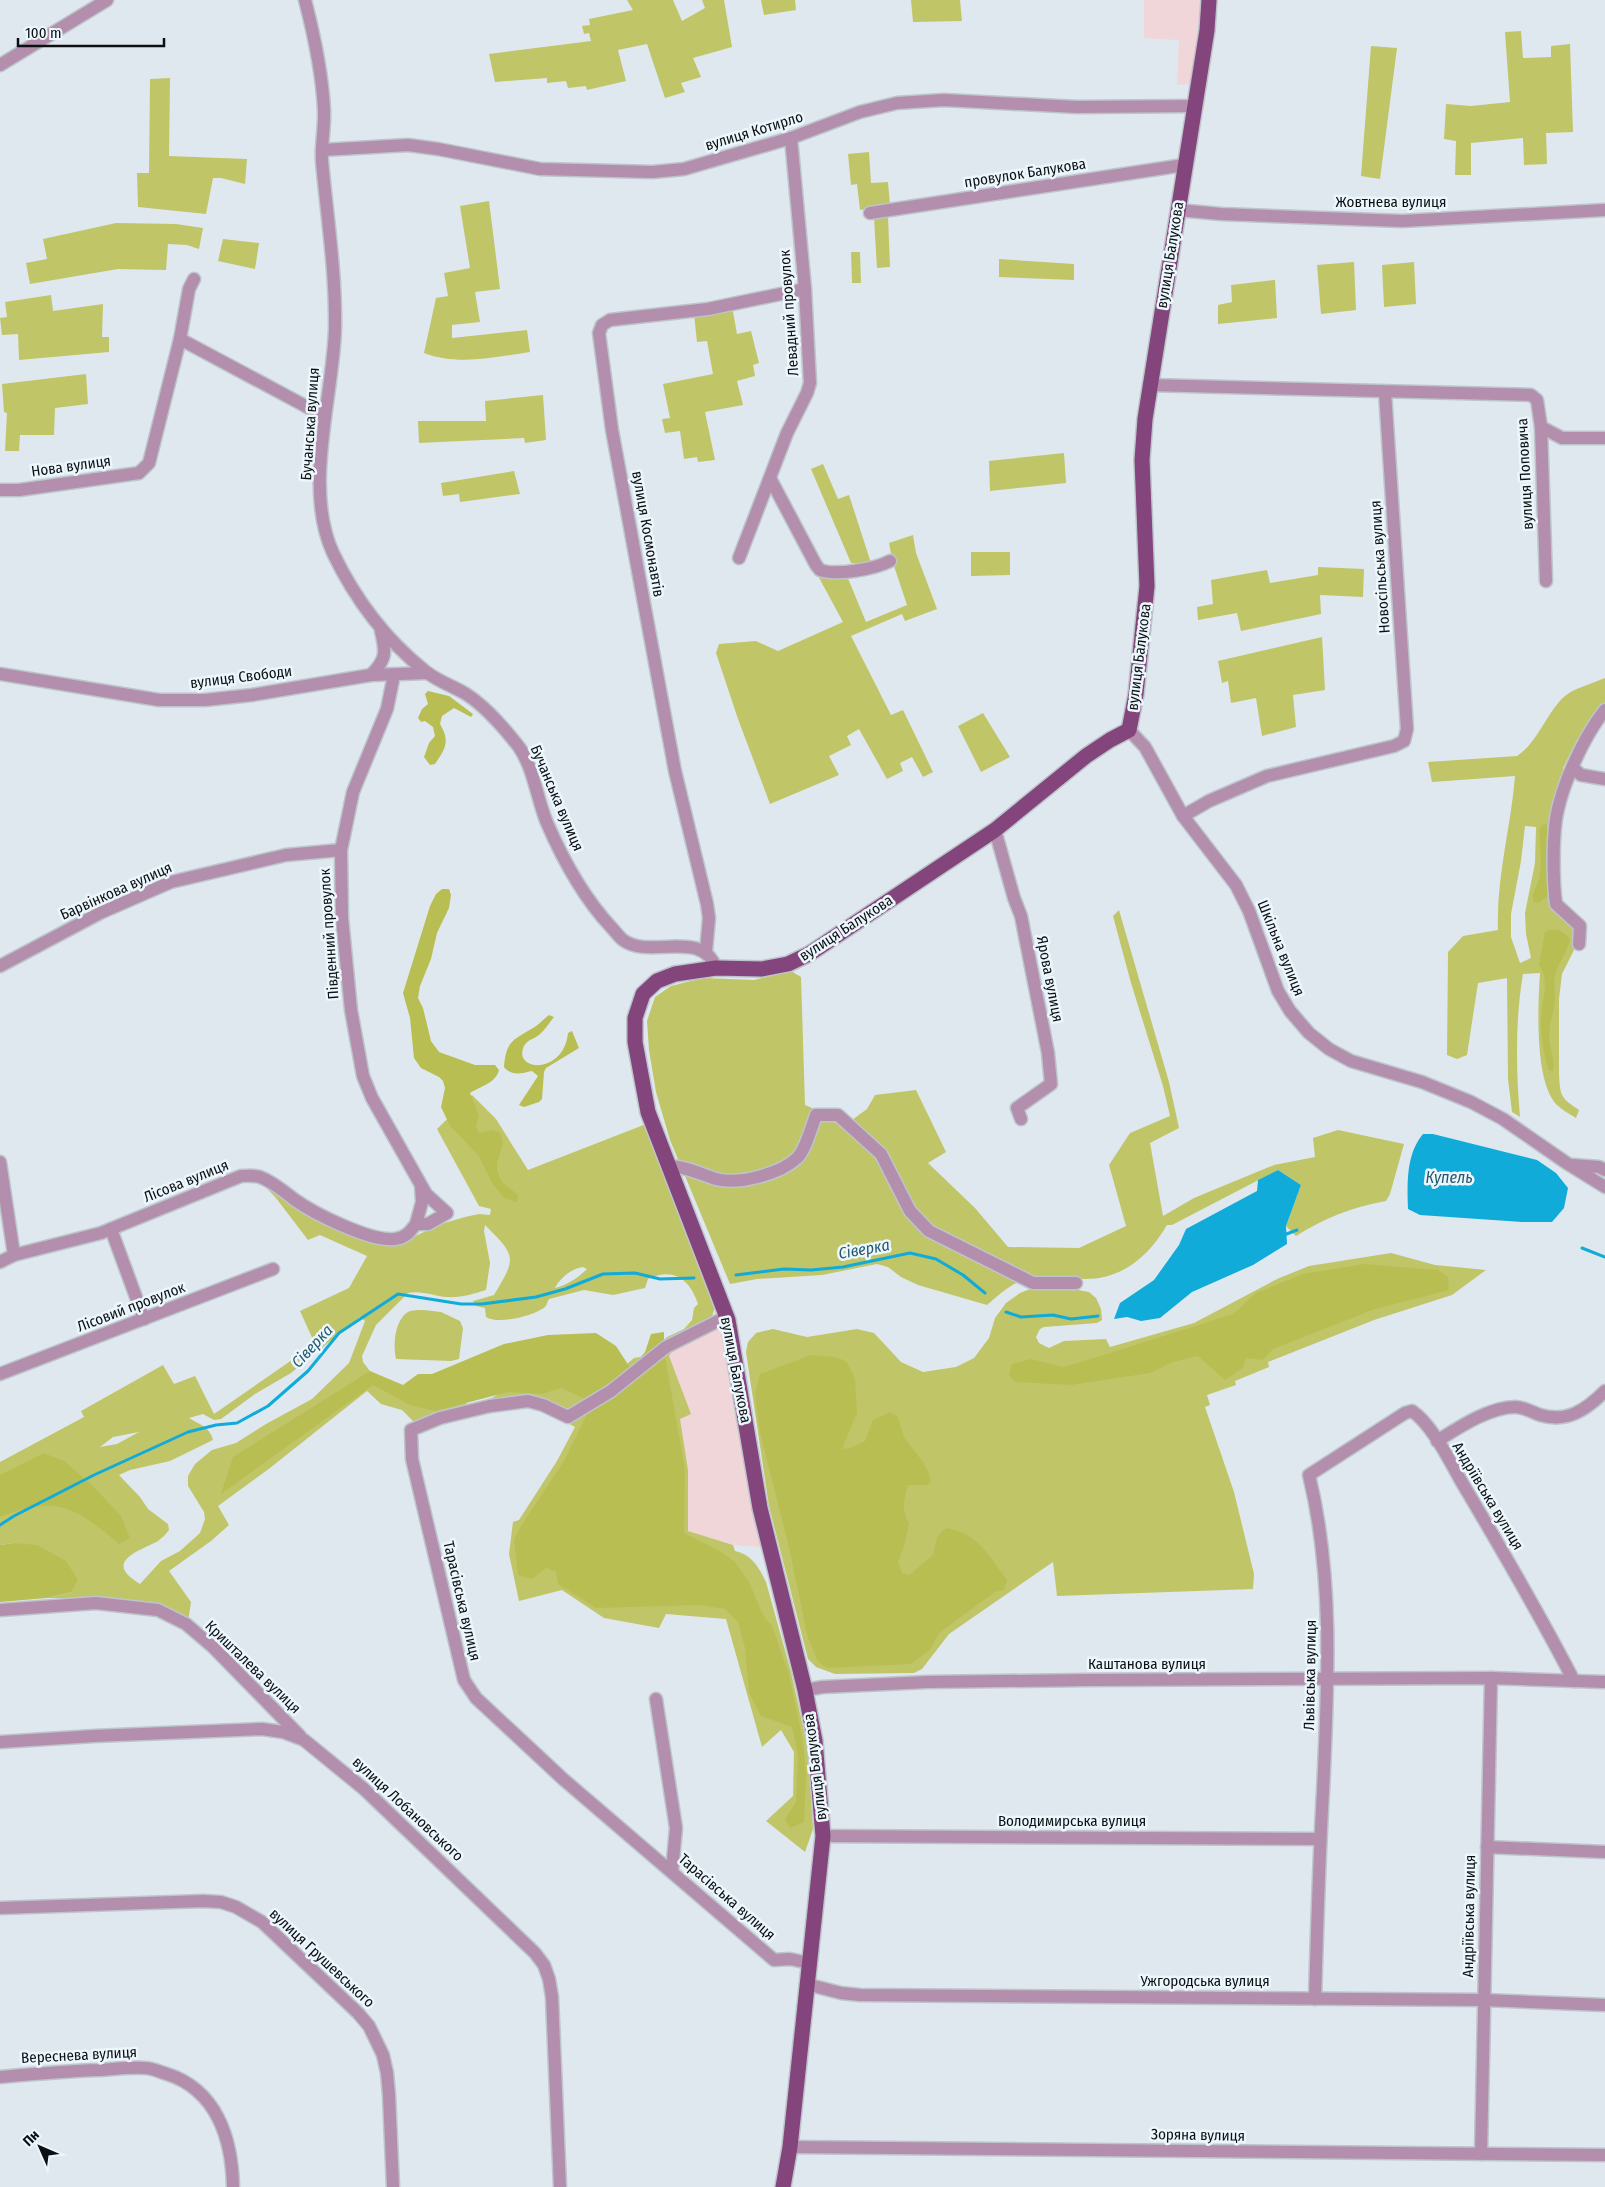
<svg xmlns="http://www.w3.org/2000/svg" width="1605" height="2187" viewBox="0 0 1605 2187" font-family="'Fira Sans Condensed',sans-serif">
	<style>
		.commercial { fill: #f0d5d9 }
		.green { fill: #c0c568; fill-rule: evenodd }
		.forest { fill: #b9be53 }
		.water { fill: #10abd9 }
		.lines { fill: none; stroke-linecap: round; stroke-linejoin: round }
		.stream { stroke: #10abd9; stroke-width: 3 }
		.minor-casing { stroke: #bdc5cc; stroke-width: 15 }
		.major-casing { stroke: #bdc5cc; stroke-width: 18 }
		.minor { stroke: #b38fad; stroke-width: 12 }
		.major { stroke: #83457b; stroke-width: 15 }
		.labels { text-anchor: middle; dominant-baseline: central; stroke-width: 5; stroke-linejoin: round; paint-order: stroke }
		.street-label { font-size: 15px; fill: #0d1012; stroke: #ecf6fd }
		.water-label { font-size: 16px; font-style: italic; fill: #25596d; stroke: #ecf6fd }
	</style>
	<rect width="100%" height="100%" fill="#dfe8ef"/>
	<!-- commercial -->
	<g class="commercial">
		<polygon points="1144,0 1205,0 1195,73 1190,84 1177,85 1179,40 1144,38"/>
		<polygon points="722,1323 744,1448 762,1547 733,1545 688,1531 688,1470 669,1355 673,1350"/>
	</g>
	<!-- green -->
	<g class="green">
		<polygon points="627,0 673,0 682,21 705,8 702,0 724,0 732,47 693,58 701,77 681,83 685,92 665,98 647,44 618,50 626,81 587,90 586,86 568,88 566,81 547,83 547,78 495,82 489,54 591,41 589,33 584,34 582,26 590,25 589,19 633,10"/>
		<polygon points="761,0 795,0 796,10 764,15"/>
		<polygon points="911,0 960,0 962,21 913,22"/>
		<polygon points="1521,31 1523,58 1551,57 1551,46 1570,44 1573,132 1546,133 1547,164 1524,165 1523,138 1471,143 1471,175 1455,175 1456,141 1444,139 1446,104 1471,106 1510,102 1505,32"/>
		<polygon points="1371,46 1397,48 1380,179 1361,176"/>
		<polygon points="170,78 169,156 247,159 245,184 221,178 213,178 206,214 138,207 137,173 149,173 150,79"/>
		<polygon points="869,152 871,183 888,182 890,205 860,210 857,184 851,185 848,154"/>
		<path d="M489 201 500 289 475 292 480 322 452 325V338L527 330 530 352C495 357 458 366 424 353L436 298 448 296 444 273 470 268 460 206Z"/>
		<polygon points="888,216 890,267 877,268 874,218"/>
		<polygon points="116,223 176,224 203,228 199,249 187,245 168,244 166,270 118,269 30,284 26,263 47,259 43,239"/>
		<polygon points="223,239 259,243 255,269 218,261"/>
		<polygon points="851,252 860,252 861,283 852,283"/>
		<polygon points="999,259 1074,264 1074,280 999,277"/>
		<polygon points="1354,262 1356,310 1321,314 1317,265"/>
		<polygon points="1414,262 1416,304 1384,307 1382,265"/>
		<polygon points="1275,280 1277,318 1218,324 1218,305 1232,302 1231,285"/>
		<polygon points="51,295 53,311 103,304 102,337 109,337 109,352 19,360 18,334 2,335 0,318 7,317 5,302"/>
		<polygon points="732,306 737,334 751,331 759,363 753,365 755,376 737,381 743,405 705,412 715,460 698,462 697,457 684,459 680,431 665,433 662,419 670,418 663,384 713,374 707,341 697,342 694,314"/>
		<polygon points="86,374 88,404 55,408 54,435 20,435 19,451 5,451 7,413 4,412 2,384"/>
		<polygon points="543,395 546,440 525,443 524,438 419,443 418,421 486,421 485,401"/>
		<polygon points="1064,453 1066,483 990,491 989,461"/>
		<polygon points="823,464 838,499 849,495 871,563 851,563 811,469"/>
		<polygon points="514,471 520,494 460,502 459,494 443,496 441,483"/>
		<polygon points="913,535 916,553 937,609 905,621 902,614 851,636 891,715 903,710 933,772 923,777 912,757 900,763 903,771 887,779 859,729 847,736 851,745 829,756 839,775 770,804 738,719 716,653 719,644 756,641 778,651 843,622 817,574 847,576 866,622 907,605 893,563 889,543"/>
		<polygon points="971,552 1010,552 1010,575 971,576"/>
		<polygon points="1318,567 1364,569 1363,597 1320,595 1321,614 1241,631 1237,613 1198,620 1197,607 1213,604 1211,580 1267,570 1270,583 1318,575"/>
		<polygon points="1322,637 1325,690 1293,695 1296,727 1262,736 1256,698 1231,703 1228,681 1222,683 1218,661"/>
		<path d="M1605 678V703L1580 739 1577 740 1563 768 1566 773 1553 899 1574 923 1576 946 1562 974 1559 999V1074C1560 1096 1561 1098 1579 1110L1576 1118C1570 1114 1562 1110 1557 1105 1534 1082 1538 1004 1540 973L1523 974C1515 1021 1516 1070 1520 1117L1512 1112 1508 1079 1507 978 1478 983 1467 1055 1457 1059 1447 1055 1448 952 1463 936 1498 930C1496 878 1511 827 1515 776L1432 782 1428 762 1517 756C1540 741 1548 707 1569 693 1579 687 1594 683 1605 678ZM1525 826 1536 827 1535 863 1525 913 1526 934 1531 958 1520 963 1511 937V914L1521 861Z"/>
		<polygon points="983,713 1010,757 981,772 958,726"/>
		<path d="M1119 910 1169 1082 1179 1128 1150 1143 1163 1216 1194 1198 1274 1165 1315 1157 1313 1138 1338 1130 1404 1144 1390 1194 1386 1201C1352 1207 1325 1218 1296 1236L1286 1226 1301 1185 1278 1170 1172 1225H1167C1149 1256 1123 1279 1085 1279 1066 1279 1048 1274 1028 1278 1013 1282 998 1295 987 1305L918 1285 901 1277 888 1267 877 1264 822 1275 757 1279 730 1284 670 1140 656 1092 649 1050 647 1021 655 997 671 986 703 978 754 980 791 971 801 977 805 1105 819 1111 852 1120 867 1109 875 1095 916 1090 946 1152 928 1163 975 1208 1008 1247 1079 1248 1126 1226 1109 1165 1130 1133 1170 1116 1163 1086 1131 983 1113 916Z"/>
		<path d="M472 1095 496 1119 528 1170 646 1124 653 1148 714 1308C715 1323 685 1340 673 1350L669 1356 691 1414 680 1419 688 1470V1531L733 1545 735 1551C751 1554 759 1567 766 1582L791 1672 808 1749 813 1829 805 1852 766 1821 793 1796 794 1752 781 1730 762 1747 726 1619 666 1614 659 1628 604 1618 562 1590 519 1601 509 1554 513 1522 519 1520 557 1461 575 1427 547 1412 530 1406 448 1421 421 1429 402 1410 381 1404 367 1391 270 1468 218 1506 229 1525 211 1541 169 1571 191 1602 188 1622 100 1598H47L71 1592 13 1543 0 1545V1462L84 1417 81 1411 163 1365 174 1384 195 1376 214 1414 315 1344 300 1311 349 1288 367 1256 320 1235 308 1240 276 1198 259 1180 319 1218 409 1239 441 1224 465 1217 479 1214 490 1215 491 1209 479 1206 437 1129ZM485 1225C516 1256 517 1257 494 1295L473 1301 476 1306 485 1308 486 1317C498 1325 534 1316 545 1307 547 1305 547 1302 549 1299L584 1290 613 1295 645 1288 648 1279C673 1267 690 1279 698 1304L694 1308 692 1320 684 1329 667 1337 646 1356 634 1358 620 1370 515 1385 488 1400 470 1405 453 1398 376 1379 363 1362 362 1356 376 1325 408 1293C421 1290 434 1296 447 1297 461 1298 473 1294 486 1290L490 1263 484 1231ZM583 1267 587 1269C578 1278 567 1285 555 1288 561 1277 571 1269 583 1267ZM360 1317 365 1321 349 1363 312 1399 266 1424 236 1443 212 1450 195 1464 188 1476V1486L204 1512 205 1519 200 1533 180 1551 161 1561 140 1584C103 1562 137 1552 158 1541 162 1538 166 1534 169 1530L168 1524 148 1509 140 1497 119 1475 130 1470 170 1461 213 1440C210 1427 199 1424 189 1418L203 1414 214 1420 221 1419 255 1394 291 1373ZM139 1432 117 1444 100 1447 113 1437Z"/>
		<polygon points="1391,1253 1435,1265 1486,1270 1452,1295 1374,1320 1268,1362 1269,1367 1235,1381 1236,1385 1207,1395 1210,1405 1205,1407 1234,1492 1254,1574 1253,1589 1057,1596 1053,1562 949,1634 922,1669 914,1673 835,1674 816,1667 808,1659 769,1506 746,1352 748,1342 756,1333 773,1329 807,1337 857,1329 874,1333 901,1362 923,1372 956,1367 974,1358 989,1338 995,1318 1006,1303 1020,1293 1035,1287 1062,1287 1089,1292 1096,1298 1101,1309 1102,1320 1097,1323 1044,1327 1040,1329 1036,1337 1039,1343 1049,1348 1064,1341 1106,1339 1110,1347 1194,1323 1277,1279 1309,1266"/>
		<path d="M424 1310 441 1312 460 1321 463 1328 459 1359 451 1361 396 1359C393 1346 394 1321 408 1312 412 1310 419 1310 424 1310Z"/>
	</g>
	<!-- forest -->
	<g class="forest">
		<path d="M428 691 449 696 473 714 471 717 454 708 442 716 440 724C450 741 446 748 435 764L430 765 424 757 429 743 435 736 433 727 425 721 421 722 418 718 422 709 428 704 425 694Z"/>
		<polygon points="1546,824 1550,832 1548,896 1538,903 1533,902 1533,894 1539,880 1541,862 1539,830 1542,825"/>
		<path d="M442 889H449L451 895 449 908 437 933 431 959 420 986 418 998 423 1008 431 1041 439 1052 475 1065H495L499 1070C496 1083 481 1086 470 1093L479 1115 476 1126 479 1133 492 1130 500 1132 503 1144 497 1163V1170L502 1182 518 1195 517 1202 504 1198 492 1183 478 1155 450 1126 441 1107 445 1088 443 1081 439 1077 421 1068 414 1058 410 1018 403 993 430 906 436 894Z"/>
		<path d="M1549 930C1559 929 1564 931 1570 940 1567 953 1558 963 1555 976 1553 985 1556 994 1555 1003 1553 1014 1549 1025 1549 1037 1550 1050 1555 1059 1553 1071L1549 1070C1543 1053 1541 1036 1541 1019 1541 1000 1551 981 1539 965L1545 932Z"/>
		<path d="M549 1015 554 1017C550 1022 544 1031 539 1035 534 1039 528 1039 524 1046 512 1072 564 1075 568 1033L572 1031 579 1048 546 1068 544 1072 542 1099 539 1102 524 1107 519 1105 538 1076 532 1071C522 1073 512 1077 504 1067 506 1041 513 1040 533 1028 539 1025 543 1019 549 1015Z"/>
		<polygon points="1364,1264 1438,1270 1448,1277 1449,1290 1375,1309 1273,1349 1263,1360 1246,1358 1243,1368 1225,1380 1198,1356 1173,1362 1150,1373 1071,1385 1015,1382 1009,1375 1012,1364 1031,1359 1063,1367 1094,1358 1233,1314 1256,1293 1303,1274"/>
		<polygon points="664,1332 664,1351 685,1469 684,1533 718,1550 735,1562 749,1582 763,1615 772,1626 789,1674 803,1741 806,1773 804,1822 790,1828 785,1819 796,1802 798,1755 792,1727 761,1716 749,1693 745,1648 738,1622 725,1609 699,1605 596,1608 558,1584 556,1572 546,1568 532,1579 518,1575 514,1540 521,1526 564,1461 593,1402 561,1388 542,1394 508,1392 435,1411 410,1405 373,1385 221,1494 233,1457 370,1371 403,1385 418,1374 432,1374 504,1344 548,1335 596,1333 616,1346 631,1369 645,1352 651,1334"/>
		<path d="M811 1355 836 1357 847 1362 855 1379 857 1413 842 1449 851 1448 865 1441 873 1420 890 1412 898 1417C900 1424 902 1434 906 1440 916 1454 927 1463 931 1481L928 1485H908C904 1498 901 1511 909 1523L904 1547 898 1562 902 1573 909 1575 933 1555 937 1537 946 1528C980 1534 988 1555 1007 1580L1004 1590 995 1592 939 1633 930 1650 911 1664 827 1668 818 1662 807 1635 789 1547 760 1433 755 1395 760 1374Z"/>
		<path d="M44 1453 64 1461 90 1483 121 1516 130 1538 119 1544C74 1506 58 1495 0 1517V1475Z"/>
		<polygon points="13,1543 37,1545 66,1561 78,1580 71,1592 47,1598 0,1602 0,1545"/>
	</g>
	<!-- water -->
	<g class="water">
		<path d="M1423 1134H1433L1537 1160 1556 1173 1568 1188 1564 1208 1552 1222H1522L1420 1215 1408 1209C1407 1184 1406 1154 1423 1134Z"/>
		<polygon points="1278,1170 1301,1185 1286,1226 1287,1244 1253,1265 1192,1292 1160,1318 1141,1321 1127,1317 1114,1319 1120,1303 1154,1280 1179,1245 1186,1229 1257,1191 1258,1180"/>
	</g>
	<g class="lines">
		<!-- stream -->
		<g class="stream">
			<polyline points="1284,1235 1297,1230"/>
			<polyline points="1582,1248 1605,1257"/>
			<polyline points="736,1275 784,1269 811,1270 843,1267 910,1253 936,1259 963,1275 985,1293"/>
			<polyline points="1006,1312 1021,1317 1053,1315 1071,1319 1098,1316"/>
			<polyline points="0,1525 14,1516 94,1475 188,1432 216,1425 237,1423 268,1406 308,1371 339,1333 398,1294 461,1304 482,1304 536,1297 565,1289 603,1274 635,1273 660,1279 694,1278"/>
		</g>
		<defs>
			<g id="minor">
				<path d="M305 0C314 35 322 72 324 109 325 126 321 144 322 161 327 217 336 272 335 329 333 398 303 488 333 553 355 599 385 639 425 671 437 681 453 686 466 694 485 706 505 729 519 747 534 769 537 799 547 823 563 860 584 898 611 927 615 931 619 937 623 940 650 960 701 928 716 968"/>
				<polyline points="0,65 107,0"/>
				<polyline points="322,150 408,145 438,149 540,169 653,172 684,169 791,138 860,112 897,103 944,100 1077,107 1194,106"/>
				<polyline points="1178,210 1221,214 1402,221 1605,210"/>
				<polyline points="870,213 1184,165"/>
				<polyline points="180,339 324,416"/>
				<polyline points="1149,385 1531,395 1537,400 1541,427 1546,581"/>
				<polyline points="1541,427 1562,438 1605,438"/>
				<path d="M770 478 816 565 820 570C836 576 875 569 890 561"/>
				<polyline points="0,490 19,490 139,473 149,463 180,339 189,289 194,279"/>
				<polyline points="739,558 787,433 807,393 810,383 805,289 791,138"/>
				<polyline points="0,674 159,700 205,700 252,695 371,675 427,673"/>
				<path d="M371 675C387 659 386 652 381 631"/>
				<polyline points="394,675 387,709 353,792 341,850 342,918 351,1010 363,1076 372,1098 421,1185 426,1194 447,1213 428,1224 416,1224 422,1202 421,1185"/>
				<polyline points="1129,730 1145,747 1183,816 1236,885 1249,911 1278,991 1290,1011 1309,1033 1329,1049 1351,1061 1422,1082 1471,1102 1503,1119 1568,1164 1605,1187"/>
				<polyline points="1573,768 1581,775 1605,779"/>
				<polyline points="1183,816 1209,801 1267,776 1394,746 1404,741 1407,729 1385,392"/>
				<polyline points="995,830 1014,898 1021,916 1048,1053 1051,1084 1017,1108 1021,1119"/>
				<path d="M1579 944 1580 926 1556 904C1553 883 1553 848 1555 827 1558 792 1583 737 1605 710"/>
				<polyline points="706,951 709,918 707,904 675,771 612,430 599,333 602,325 610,320 708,309 805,289"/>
				<polyline points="0,966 100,913 171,882 286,855 341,850"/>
				<polyline points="0,1162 14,1255"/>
				<polyline points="1573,1165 1599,1167 1605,1170"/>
				<path d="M668 1166C685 1166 700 1174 716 1179 739 1185 780 1174 797 1158 805 1151 812 1126 816 1115H838L881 1154 910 1211 929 1231 1033 1283H1076"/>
				<polyline points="111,1229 144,1319"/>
				<path d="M0 1262 14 1255 101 1233 241 1176C247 1176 254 1175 260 1177 273 1182 285 1192 295 1200 315 1214 371 1242 395 1239 405 1238 410 1232 416 1224"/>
				<polyline points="728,1320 722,1319 666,1347 611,1391 568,1417 543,1405 528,1401 490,1406 440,1418 411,1430 412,1459 464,1680 476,1698 563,1779 774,1960 790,1959 809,1963"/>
				<polyline points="0,1374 273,1269"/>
				<path d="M1437 1441C1458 1428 1489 1407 1515 1407 1524 1407 1532 1412 1540 1415 1567 1423 1586 1410 1605 1391"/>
				<polyline points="0,1610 96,1603 158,1610 186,1624 213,1647 300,1736"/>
				<polyline points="805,1690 823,1687 927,1682 1086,1680 1491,1678 1605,1682"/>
				<polyline points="656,1699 676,1828 672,1871"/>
				<polyline points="0,1742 94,1736 262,1729 283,1732 304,1740 364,1789 535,1953 544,1965 549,1979 552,1997 560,2187"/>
				<polyline points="823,1836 1320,1839"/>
				<polyline points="1487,1847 1605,1852"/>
				<polyline points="0,1908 203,1901 221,1902 236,1907 262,1922 358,2013 369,2026 383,2055 387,2073 389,2095 393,2187"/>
				<polyline points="806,1984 841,1993 860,1995 1484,2000 1605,2005"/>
				<path d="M1315 1999C1317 1929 1319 1860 1323 1791 1328 1685 1334 1578 1309 1475L1405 1413 1412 1411C1433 1425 1451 1464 1464 1486 1502 1550 1540 1615 1574 1681"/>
				<path d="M0 2077C33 2074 66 2071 99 2070 114 2069 130 2067 145 2068 152 2068 160 2072 167 2074 217 2090 232 2139 233 2187"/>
				<polyline points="790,2147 1605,2155"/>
				<polyline points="1481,2154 1491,1678"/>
			</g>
			<polyline id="major" points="783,2187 790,2147 823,1836 815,1741 805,1690 760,1508 728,1320 648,1112 635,1042 635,1018 643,994 657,981 675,974 716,968 762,969 788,964 809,954 995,830 1086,756 1110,740 1129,730 1136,694 1147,586 1142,460 1145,419 1207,30 1209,0"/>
		</defs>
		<!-- minor casing -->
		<use href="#minor" class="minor-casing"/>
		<!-- major casing -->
		<use href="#major" class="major-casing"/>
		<!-- minor -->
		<use href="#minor" class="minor"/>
		<!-- major -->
		<use href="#major" class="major"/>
	</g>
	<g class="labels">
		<!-- street labels -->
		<g class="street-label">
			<text transform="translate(754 131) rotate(-17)">вулиця Котирло</text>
			<text transform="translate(1025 173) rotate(-9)">провулок Балукова</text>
			<text x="1391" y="202">Жовтнева вулиця</text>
			<text transform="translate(1170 255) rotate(-81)">вулиця Балукова</text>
			<text transform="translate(789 313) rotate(-94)">Левадний провулок</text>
			<text transform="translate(310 424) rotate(-86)">Бучанська вулиця</text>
			<text transform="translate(71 466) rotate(-8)">Нова вулиця</text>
			<text transform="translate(1525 474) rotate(-93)">вулиця Поповича</text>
			<text transform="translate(648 534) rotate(80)">вулиця Космонавтів</text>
			<text transform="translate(1380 567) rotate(-94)">Новосільська вулиця</text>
			<text transform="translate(1139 657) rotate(-83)">вулиця Балукова</text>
			<text transform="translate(241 677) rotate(-7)">вулиця Свободи</text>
			<text transform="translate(557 798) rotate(67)">Бучанська вулиця</text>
			<text transform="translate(116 891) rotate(-24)">Барвінкова вулиця</text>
			<text transform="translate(846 928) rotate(-33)">вулиця Балукова</text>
			<text transform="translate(329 934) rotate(-94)">Південний провулок</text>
			<text transform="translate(1281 948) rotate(68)">Шкільна вулиця</text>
			<text transform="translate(1050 979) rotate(79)">Ярова вулиця</text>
			<text transform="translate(186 1181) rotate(-22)">Лісова вулиця</text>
			<text transform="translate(131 1307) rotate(-21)">Лісовий провулок</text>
			<text transform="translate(736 1370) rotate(79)">вулиця Балукова</text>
			<text transform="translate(1488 1496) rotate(59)">Андріївська вулиця</text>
			<text transform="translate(462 1601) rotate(77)">Тарасівська вулиця</text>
			<text x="1147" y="1664">Каштанова вулиця</text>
			<text transform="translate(253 1667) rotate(44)">Кришталева вулиця</text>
			<text transform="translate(1310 1675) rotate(-89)">Львівська вулиця</text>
			<text transform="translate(815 1767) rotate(-97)">вулиця Балукова</text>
			<text transform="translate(408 1809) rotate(43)">вулиця Лобановського</text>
			<text x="1072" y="1821">Володимирська вулиця</text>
			<text transform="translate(727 1897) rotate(41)">Тарасівська вулиця</text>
			<text transform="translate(1469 1916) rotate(-89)">Андріївська вулиця</text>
			<text transform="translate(322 1958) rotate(43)">вулиця Грушевського</text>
			<text x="1205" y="1981">Ужгородська вулиця</text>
			<text transform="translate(79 2055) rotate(-3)">Вереснева вулиця</text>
			<text transform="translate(1198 2135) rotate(1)">Зоряна вулиця</text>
		</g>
		<!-- water labels -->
		<g class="water-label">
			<text x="1449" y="1177">Купель</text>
			<text transform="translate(864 1249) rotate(-10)">Сіверка</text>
			<text transform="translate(312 1346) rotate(-47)">Сіверка</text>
		</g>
	</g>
	<!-- north arrow -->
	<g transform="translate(40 2147) rotate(315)" stroke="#ecf6fd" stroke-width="4" paint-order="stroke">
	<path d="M0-4L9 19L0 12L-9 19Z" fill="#0d1012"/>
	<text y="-8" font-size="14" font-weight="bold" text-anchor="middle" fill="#0d1012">Пн</text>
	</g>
	<!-- scale -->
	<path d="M18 38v8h146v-8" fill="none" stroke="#0d1012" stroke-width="2.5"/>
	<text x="25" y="38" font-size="15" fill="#0d1012" stroke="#ecf6fd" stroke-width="4" paint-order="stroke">100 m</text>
</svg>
